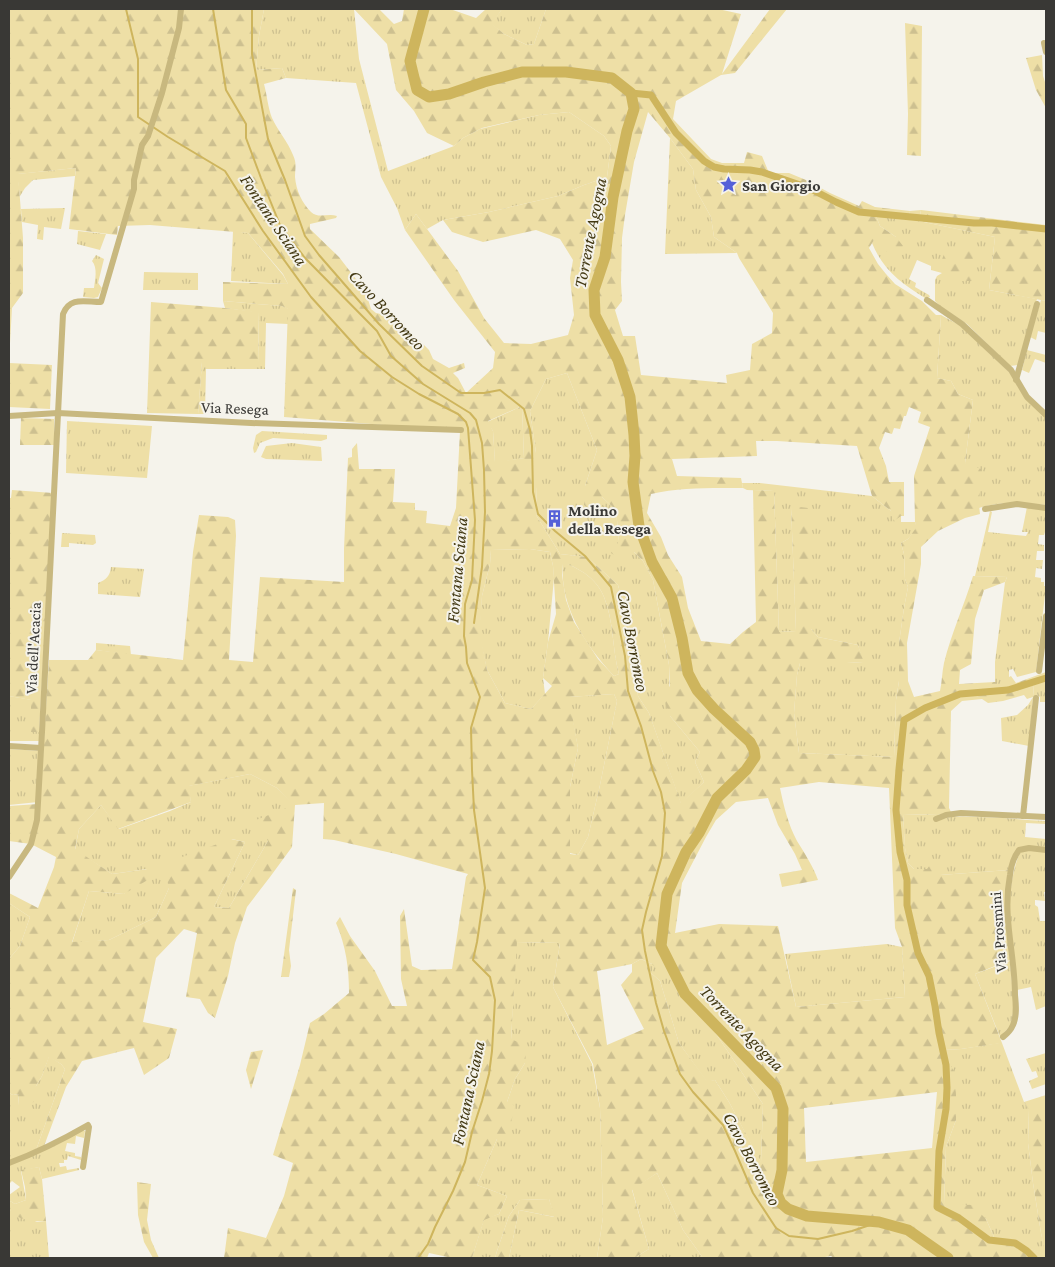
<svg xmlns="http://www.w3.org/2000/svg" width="1055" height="1267" viewBox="0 0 1055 1267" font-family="'Crimson Pro',serif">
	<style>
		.grass { fill: url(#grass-tufts) }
		.forest { fill: url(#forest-firs); fill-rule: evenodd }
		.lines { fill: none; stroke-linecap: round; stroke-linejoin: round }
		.stream { stroke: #ceb55d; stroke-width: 2 }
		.canal { stroke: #ceb55d; stroke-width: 7 }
		.river { stroke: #ceb55d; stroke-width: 11 }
		.minor { stroke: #c8b87f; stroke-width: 6 }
		.labels { text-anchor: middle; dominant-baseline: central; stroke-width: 4; stroke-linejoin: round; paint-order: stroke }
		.poi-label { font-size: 16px; font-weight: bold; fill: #393835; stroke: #f5f3eb; text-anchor: start }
		.street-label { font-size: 16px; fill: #393835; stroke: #f5f3eb }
		.water-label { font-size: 18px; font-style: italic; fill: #423812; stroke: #f5f3eb }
	</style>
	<defs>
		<pattern id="grass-tufts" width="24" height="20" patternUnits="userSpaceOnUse" patternTransform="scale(1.25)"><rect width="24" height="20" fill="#eedfa6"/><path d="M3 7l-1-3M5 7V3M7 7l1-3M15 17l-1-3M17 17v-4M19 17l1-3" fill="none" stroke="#cdc090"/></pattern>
		<pattern id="forest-firs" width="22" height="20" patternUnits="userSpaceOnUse" patternTransform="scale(1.25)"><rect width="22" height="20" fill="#eedfa6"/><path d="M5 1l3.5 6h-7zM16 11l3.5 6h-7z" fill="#cdc090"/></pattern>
	</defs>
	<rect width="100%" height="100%" fill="#f5f3eb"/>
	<!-- grass -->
	<g class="grass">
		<polygon points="264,9 354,9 359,59 388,171 454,146 463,138 480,129 539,115 569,112 604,136 611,146 607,177 584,185 558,196 489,212 443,220 427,229 416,214 405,230 397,208 381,177 356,83 286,78 282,68 256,70 259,36"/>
		<polygon points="502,9 546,9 534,44 527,45 504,34 491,24"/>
		<polygon points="670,138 693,169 696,190 711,217 714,237 737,253 665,254"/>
		<polygon points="76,168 75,176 33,180 25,188 20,196 17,174"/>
		<polygon points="65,208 61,229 44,227 43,240 37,239 38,225 22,222 21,209"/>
		<path d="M921 210 919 221 995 237 989 290 1037 299 1018 365 1010 366 967 324 940 306 935 301V280L937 276 942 273 940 266H931L917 260 909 279 916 283 915 287 929 295 930 297 925 298C901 283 883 270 872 243L874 239 896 237 880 226 876 216 909 220 910 211Z"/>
		<polygon points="78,231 106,234 100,250 77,244"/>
		<polygon points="233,231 248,233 283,275 288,284 231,281"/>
		<path d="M96 255 104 259 98 283 102 288 98 297 94 298 83 297 84 288H94C95 280 98 268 92 261Z"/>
		<polygon points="144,272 198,273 198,290 143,290"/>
		<polygon points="1041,300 1046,301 1046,333 1038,331 1036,340 1030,337"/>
		<polygon points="223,301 282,306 289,309 288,324 266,323 265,369 206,369 205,414 198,414 202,362 258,362 259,313 225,308"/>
		<path d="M941 315 961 326 1008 371 1046 417V505C1022 503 1003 501 979 508L965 463 973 400 958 394 951 381 937 378Z"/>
		<polygon points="1027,350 1046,355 1046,363 1035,359 1029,373 1022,370"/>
		<polygon points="567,373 597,450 585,486 602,497 616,510 619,541 634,552 643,561 653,580 669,665 670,716 700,752 695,762 704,782 681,804 649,713 638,696 630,631 618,585 587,557 560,554 536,515 537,506 536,487 536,453 530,411 546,379"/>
		<polygon points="522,406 524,458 495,463 493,431 487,422"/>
		<polygon points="67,421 152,426 147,478 66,473"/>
		<polygon points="262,431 327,435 327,439 321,441 273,438 260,443 256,452 254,453 253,448 256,435"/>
		<polygon points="292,443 321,447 322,461 266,459 261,457 266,446"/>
		<polygon points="742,483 760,483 872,496 891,511 901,516 901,522 915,522 917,528 908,539 901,543 904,554 905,579 908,587 904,608 899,643 899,681 896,700 894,757 799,753 794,713 797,675 800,663 847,663 863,662 858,645 818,637 811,629 791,506 796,631 779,632 774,491 747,490 743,488"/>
		<polygon points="1027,507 1046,510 1046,532 1045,532 1044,535 1039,535 1038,544 1044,545 1044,551 1037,551 1036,560 1043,560 1042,569 1036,568 1035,577 1041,578 1041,582 1044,582 1044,586 1046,586 1036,672 1017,677 1013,669 1009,670 1009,684 997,684 997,682 995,682 995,662 1005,582 1007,577 975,576 990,511 992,512 988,532 1026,536 1028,532 1022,532"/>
		<polygon points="62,533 95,535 96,543 93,545 69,543 69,547 61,547"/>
		<polygon points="530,549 550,552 553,566 554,578 548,642 543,678 545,694 531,709 505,703 487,670 479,633 482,596 490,564 491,550"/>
		<path d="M563 563C570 564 574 567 581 571 590 576 600 586 604 597 614 621 612 649 619 674L614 676C586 646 559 606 563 563Z"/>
		<path d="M111 567 144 569 140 597 98 594V583C106 580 110 576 111 567Z"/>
		<polygon points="96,643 130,646 131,655 96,650"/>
		<polygon points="1046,680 1046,702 1040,702 1040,697 1037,695 1033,697 1029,746 1002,741 1001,718 1017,715 1028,705 1033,697 1034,684"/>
		<polygon points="614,694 617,701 600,785 588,837 578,855 570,853 570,787 578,748 568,697"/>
		<polygon points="9,696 32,700 31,732 42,732 42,741 9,741"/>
		<polygon points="9,749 41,751 38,802 9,805"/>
		<polygon points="250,774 277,788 295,805 268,841 229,908 214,907 245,842 232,839 169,888 156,917 109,940 72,943 89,891 124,894 147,869 112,874 75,850 79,829 101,805 119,829 170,811 191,802 188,786"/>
		<path d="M903 814 938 815 941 819C952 816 964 816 976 817 999 817 1023 820 1046 821V824L1026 823 1025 837 1046 839V848L1023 847 1009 870 940 875 927 869H914L908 863 905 848Z"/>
		<path d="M1024 850 1046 852V892H1044L1045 901 1035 900V905L1038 907 1040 921H1046V1006L1036 1010 1031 987 1017 990C1012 943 1002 897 1020 852Z"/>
		<polygon points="9,903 30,917 20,946 9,959"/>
		<polygon points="516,942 560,943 553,987 592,1064 600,1108 603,1217 597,1258 509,1258 519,1210 554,1217 549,1199 520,1200 509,1216 497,1251 495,1258 472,1258 484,1219 499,1214 507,1196 477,1185 497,1139 507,1102 515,1079 525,1063 511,1040"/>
		<polygon points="887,944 902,947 905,997 796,1007 785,954"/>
		<polygon points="641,959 652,964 673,961 690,995 763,1104 761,1163 729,1102 715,1080 707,1082 679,1043 660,981 650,972 632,972 632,964"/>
		<polygon points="1010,961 1014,1006 1011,1025 1000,1037 975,974"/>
		<polygon points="999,1043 1002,1043 1024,1102 1029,1110 1028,1143 1033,1183 1041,1233 1046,1255 1020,1245 1010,1237 994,1237 986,1219 944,1204 946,1147 956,1120 943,1050 961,1049"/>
		<polygon points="1046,1053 1046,1084 1032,1089 1029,1081 1038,1077 1036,1071 1032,1072 1026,1059"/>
		<polygon points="49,1056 61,1064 65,1069 36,1150 9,1161 9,1093 13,1095 19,1094 18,1105 36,1086 42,1076"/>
		<polygon points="82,1130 85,1131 84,1138 76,1136 75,1144 67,1143 65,1151 75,1153 75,1156 81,1157 81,1160 68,1156 67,1160 64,1160 64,1163 59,1163 60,1167 66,1166 67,1170 79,1168 79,1170 42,1179 39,1167 21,1171 26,1200 15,1204 10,1201 9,1195 20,1187 12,1181 9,1184 9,1165"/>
		<polygon points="657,1173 683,1230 703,1258 634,1258 649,1249 632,1189"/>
		<polygon points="9,1209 10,1210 37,1222 46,1221 49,1258 9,1258"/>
	</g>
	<!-- forest -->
	<g class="forest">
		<path d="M9 9H264L259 36 256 70 282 68 286 78 264 84C267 95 268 108 272 118 278 131 288 142 293 155 297 163 295 169 295 177 296 190 302 203 311 212 318 219 328 213 337 216L336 218 310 224V229L339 257 359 283 366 293 371 309 376 313 391 316 421 342 429 350 433 359 449 368 464 363 465 368 453 373 458 378 466 393 493 368 495 352 454 300 405 230 416 214 458 271 484 318 504 343 531 344 568 335 574 315 570 278 573 260 560 239 536 230 483 242 452 232 443 220 489 212 558 196 584 185 607 177 611 146 604 136 569 112 539 115 482 128 463 138 454 146 427 133 414 111 396 90 387 44 354 9H379L394 24 402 21 404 9H450L476 18 486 9H502L492 24 504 34 527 45 534 44 546 9H718L741 14 722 74 770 9H787L735 73 721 75 676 101 673 119 711 159 722 163H744L747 152 762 156 769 173H789L806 180 830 193 859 206 862 201 875 207 910 211 909 220 876 216 880 226 896 237 903 246 897 253 885 251 874 240 869 248 878 264 886 274 895 284 922 301 936 315H941L937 378 951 381 958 394 973 400 965 463 981 469 979 505 980 514 965 518 938 531 921 547V564L907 643 908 681 914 697 940 691C942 682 942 672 944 663 951 634 964 606 973 576L1007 577 1005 582 984 590 975 619 971 664 960 670 959 684 995 682H997V684H1009V677L1011 676 1016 683 1046 672V680L1034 684 1033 697 1027 699 1024 695 1003 701 988 703 982 699 962 701 951 711 949 808 951 812 945 813 938 815 903 814 905 847 908 863 914 869H927L930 865 939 864 940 875 1009 870 1010 960 975 974 1002 1043 961 1049 944 1050 954 1072 956 1095V1120L946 1147 944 1204 972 1205 986 1219 994 1237H1010L1018 1239 1020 1245 1045 1254 1041 1233 1033 1183 1028 1143 1029 1111 1024 1102 1046 1095V1258H834L831 1256 819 1258H703L683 1230 657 1173 632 1190 649 1249 634 1258H597L603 1217 600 1108 593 1064 553 987 560 943 517 942 511 1039 527 1046 525 1063 515 1079 507 1102 515 1106 508 1136 497 1139 477 1185 507 1196 499 1214 484 1220 472 1258H452L429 1253 427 1258H224L228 1228 266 1238 284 1196 293 1163 273 1155 300 1065 310 1023 324 1014 349 993C349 968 346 946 336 923L340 917 350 936 375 971 392 1006H407L401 979 400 916 404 909 412 966 421 970 452 969 466 877 468 874 396 854 334 840 323 839 324 803 295 805 292 847 270 877 247 907 235 943 228 976 215 1018 208 1013 200 999 186 997 197 933 184 929 156 958 143 1022 177 1029 169 1058 144 1075 134 1048 82 1061 66 1087 44 1146 36 1150 65 1069 61 1064 49 1057 42 1076 36 1086 34 1102 18 1105 19 1094 13 1095 9 1093V959L20 946 30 917 9 903V893L38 908 54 867 56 857 31 844 9 841V806L38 804 39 820 49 660H88L96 650 183 660 193 552 199 515 228 517 235 520 236 536 229 660 253 662 260 577 344 582V549L348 458 352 457V449L357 443 359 469H395L393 502 415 503V510L427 511 426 523 450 526 456 508 460 431 284 417 288 309 282 306 223 301V282L288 284 283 274 248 233 150 225 118 226 117 235 69 229 76 168 18 174 23 238V293L12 308 9 361ZM648 112 670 138 693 169 696 190 711 217 714 237 737 253 739 258 773 313 772 333 752 344 750 370 726 375 727 383 641 375 635 336H623L615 310 622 301 621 282 622 238 625 215 634 162ZM567 373 597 450 585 486 584 505 590 510 602 497 616 510 619 541 611 553 625 562 634 552 643 561 653 580 669 665 670 686 662 694 670 716 700 752 695 762 704 782 681 803 649 713 638 696 630 631 618 585 587 557 560 554 536 515 537 506 536 487V453L530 411 546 379ZM522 406 524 458 495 462 493 431 488 421ZM909 407 921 412 918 422 919 423 930 427 914 476 915 522 916 528 908 539 901 543 904 554 905 579 908 587 904 608 899 643V681L896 700 894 757 799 753 794 713 797 675 800 663H847L864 662 858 645 818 637 811 629V556L808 508 791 506 796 631 779 632 774 491 753 490 756 622 743 632 730 644 701 641 688 608 682 577 668 555 661 537 647 513 651 494C681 487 712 488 743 488L741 478 677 476 672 459 757 456 756 441H777L857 446 872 496 891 511 894 521 901 516H904V482H889L886 466 879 448 885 432 892 434 894 428 900 429 904 416H906ZM530 549 550 552 553 566 556 614 548 642 543 678 552 686 531 709 505 703 487 670 480 633 482 596 490 564 491 550ZM563 564C570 564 574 567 581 571 590 576 600 586 604 597 614 621 612 649 619 674L614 676 598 659 574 622 566 600 562 575ZM614 694 617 701 600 785 588 837 578 855 570 854V787L578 748 569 697ZM250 774 277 788 294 805 256 820 268 841 229 908 214 907 245 842 231 839 163 864 169 888 156 917 109 940 72 942 89 891 124 894 151 878 148 869 112 874 75 849 79 829 101 805 118 829 191 802 189 786ZM819 782 889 788 895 928 902 947 905 997 796 1007 778 926 719 924 675 933 682 883 706 837 716 820 736 802 768 798 778 825 795 854 802 870 779 874 782 887 818 880C813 866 805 854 797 841 788 824 784 807 780 788ZM641 959 652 964 661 973 673 961 690 995 763 1104 761 1162 729 1102 715 1080 707 1081 679 1043 660 981 650 972H632L621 985 644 1029 607 1045 597 971 632 964ZM937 1092 932 1148 806 1162 804 1108Z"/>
		<polygon points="905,23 922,26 921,156 907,155 908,114"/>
		<polygon points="1042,55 1043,76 1046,85 1046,108 1036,90 1026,58"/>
		<polygon points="921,210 1046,225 1046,301 989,290 995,237 919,221"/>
		<polygon points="972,250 976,281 947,281 942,273 931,270 931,266 940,265 944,254"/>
		<polygon points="151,302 225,308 259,312 258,362 202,362 198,414 147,413"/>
		<polygon points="9,363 52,365 50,409 9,407"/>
		<polygon points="21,418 54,419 54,445 20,445"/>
		<polygon points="12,490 53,493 39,732 31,732 31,700 9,696 9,498 11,498"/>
		<polygon points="293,888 296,890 289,950 291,966 289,977 281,977"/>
		<polygon points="263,1050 251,1089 246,1070 251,1052"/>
		<path d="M39 1167 42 1179 46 1221C35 1222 18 1221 10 1210 8 1207 9 1202 9 1198L10 1201 15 1204 26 1200 25 1187 21 1170Z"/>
		<polygon points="137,1182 151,1184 147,1220 151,1240 159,1258 153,1258 144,1242 138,1215"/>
		<polygon points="549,1199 555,1217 519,1210 509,1258 495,1258 497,1251 509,1216 520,1200"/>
	</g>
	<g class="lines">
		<!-- stream -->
		<g class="stream">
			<polyline points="126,9 138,59 138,117 168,137 225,171 263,231 311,297 360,351 392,377 419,394 458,414 466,422 468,428 475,520 472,580 465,604 464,636 466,647 467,663 480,697 471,728 472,770 474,810 485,888 477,942 473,960 490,977 495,1000 492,1051 489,1074 482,1101 472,1132 465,1162 453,1191 435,1227 428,1244 418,1258"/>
			<polyline points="213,9 226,90 246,124 246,138 261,178 280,225 305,258 377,331 391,356 423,384 470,413 476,420 482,443 484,470 485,512 482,567 474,623"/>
			<polyline points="252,9 252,54 268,139 285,180 305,236 319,255 379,324 422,366 461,393 484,393 500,390 524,409 530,430 532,446 533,492 538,514 555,531 585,556 611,587 625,656 628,691 641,726 653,771 661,792 665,813 662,856 646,912 642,930 645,951 656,1003 664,1031 680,1074 693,1092 723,1125 735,1151 753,1193 776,1228 789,1236 818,1239 852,1231 879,1222"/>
		</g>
		<!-- canal -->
		<g class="canal">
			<polyline points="631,93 651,95 676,133 704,161 714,167 724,169 750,170 762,172 809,188 836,202 859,212 974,223 992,223 1046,229"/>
			<polyline points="1034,1258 1027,1251 1015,1243 989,1240 959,1218 937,1207 939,1151 946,1109 947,1088 946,1065 939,1033 935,1006 929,976 918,953 907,905 907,880 900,852 896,810 899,769 904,720 925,708 960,694 1008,690 1046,678"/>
		</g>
		<!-- river -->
		<polyline class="river" points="424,9 410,61 417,90 429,97 449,94 484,82 522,72 566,72 612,78 631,93 634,109 627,131 613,197 605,257 594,290 595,315 618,360 630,397 634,435 635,456 633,482 639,526 652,562 672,598 682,638 688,673 697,690 714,709 750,742 754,750 755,757 746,770 717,798 699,833 686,852 667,894 661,946 685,994 776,1088 783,1109 782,1170 777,1194 781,1203 788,1209 807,1216 879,1222 908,1230 948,1258"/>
		<!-- minor -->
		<g class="minor">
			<polyline points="1044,43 1046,52"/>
			<polyline points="927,300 962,324 1011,370 1027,397 1046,415"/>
			<polyline points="1016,380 1037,304"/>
			<polyline points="9,416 58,413 251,423 461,430"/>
			<polyline points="985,509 1017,504 1046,508"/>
			<polyline points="1039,671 1046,616"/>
			<polyline points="9,746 41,748"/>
			<polyline points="1023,816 1036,698"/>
			<polyline points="936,819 946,815 961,813 1046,817"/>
			<path d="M9 877 31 844 37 820 42 732 63 314C70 296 85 302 101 302L134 189V180L142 145 148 136 162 93 179 28 181 9"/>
			<path d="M1003 1037C1007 1034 1011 1030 1013 1025 1017 1016 1016 1005 1015 995 1015 954 1002 917 1010 875 1011 866 1013 858 1019 850L1029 848 1046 850"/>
			<path d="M9 1163C36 1153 62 1140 88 1125L89 1127 83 1167"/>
		</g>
	</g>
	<!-- icons -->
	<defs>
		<symbol id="sight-bare" viewBox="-9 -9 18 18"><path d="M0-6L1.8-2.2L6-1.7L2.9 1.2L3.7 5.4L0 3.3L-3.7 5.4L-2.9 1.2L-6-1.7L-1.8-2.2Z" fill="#5561d8" stroke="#f5f3eb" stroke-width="2.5" paint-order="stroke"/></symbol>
		<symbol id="building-bare" viewBox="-9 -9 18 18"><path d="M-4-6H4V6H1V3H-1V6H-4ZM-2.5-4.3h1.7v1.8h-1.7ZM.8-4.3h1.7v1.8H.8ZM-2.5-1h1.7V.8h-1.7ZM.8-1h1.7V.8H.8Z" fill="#5561d8" stroke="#f5f3eb" stroke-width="2.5" paint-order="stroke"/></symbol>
	</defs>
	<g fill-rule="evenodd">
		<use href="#sight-bare" x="716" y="172" width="25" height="25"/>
		<use href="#building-bare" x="542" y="506" width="25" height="25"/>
	</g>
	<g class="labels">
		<!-- poi labels -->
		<g class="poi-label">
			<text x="742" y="185">San Giorgio</text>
			<text x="568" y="510">Molino<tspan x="568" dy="18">della Resega</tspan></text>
		</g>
		<!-- street labels -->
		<g class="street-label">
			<text transform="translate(235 408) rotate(2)">Via Resega</text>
			<text transform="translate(33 648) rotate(-87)">Via dell'Acacia</text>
			<text transform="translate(998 932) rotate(-94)">Via Prosmini</text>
		</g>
		<!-- water labels -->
		<g class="water-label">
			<text transform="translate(274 220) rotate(56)">Fontana Sciana</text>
			<text transform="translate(590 233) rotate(-79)">Torrente Agogna</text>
			<text transform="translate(387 310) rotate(47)">Cavo Borromeo</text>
			<text transform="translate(457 570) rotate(-85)">Fontana Sciana</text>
			<text transform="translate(633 641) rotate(79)">Cavo Borromeo</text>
			<text transform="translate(742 1028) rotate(46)">Torrente Agogna</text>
			<text transform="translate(468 1093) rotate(-78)">Fontana Sciana</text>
			<text transform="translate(752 1159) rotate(62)">Cavo Borromeo</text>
		</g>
	</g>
	<!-- border -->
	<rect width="1055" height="1267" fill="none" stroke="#393835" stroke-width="20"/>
</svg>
